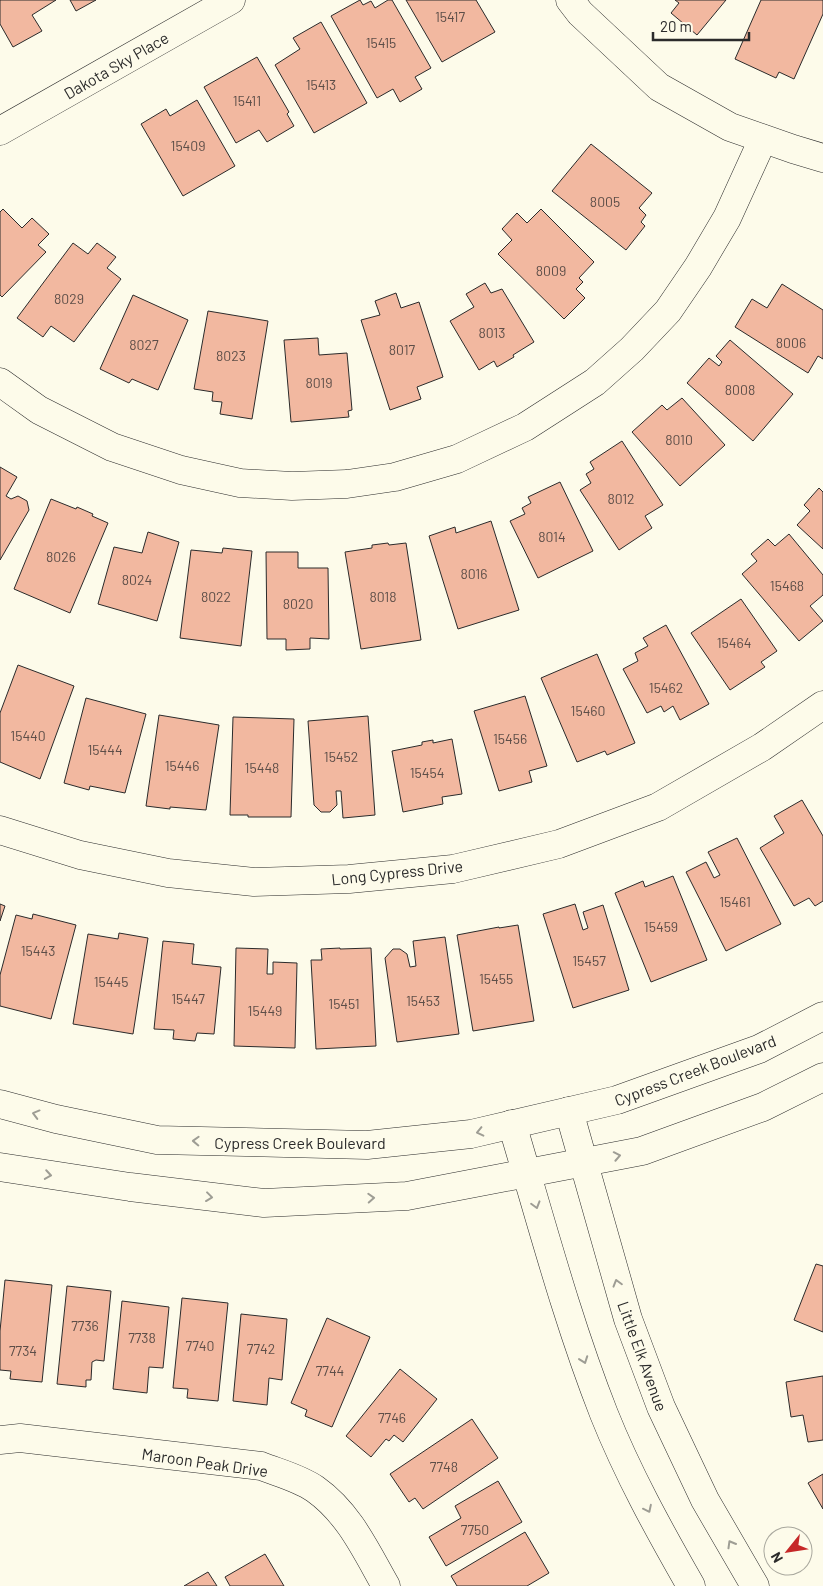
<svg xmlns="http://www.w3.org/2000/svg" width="823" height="1586" viewBox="0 0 823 1586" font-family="Barlow,sans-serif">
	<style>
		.building { fill: #f2b8a0; stroke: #2b2b2b }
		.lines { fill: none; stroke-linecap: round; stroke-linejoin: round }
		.minor-casing { stroke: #2b2b2b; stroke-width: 29 }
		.minor { stroke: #fdfbea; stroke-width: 28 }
		.oneway { stroke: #9e9d94 }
		.labels { text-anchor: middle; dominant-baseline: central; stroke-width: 4; stroke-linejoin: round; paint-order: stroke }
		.number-label { font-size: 14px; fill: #5d4e48 }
		.street-label { font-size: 16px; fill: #2b2b2b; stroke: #fdfbea }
	</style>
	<rect width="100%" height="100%" fill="#fdfbea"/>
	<!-- building -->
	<g class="building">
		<polygon points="0,0 56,0 32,15 42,31 13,47 0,24"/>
		<polygon points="70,0 96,0 76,11"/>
		<polygon points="360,0 363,5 371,1 375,8 388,0 392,0 431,68 415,77 422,89 400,102 393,89 377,98 331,16"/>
		<polygon points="406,0 476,0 495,32 442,62"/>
		<polygon points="675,0 726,0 697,35 671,13 679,3"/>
		<polygon points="761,0 823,0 823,14 794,79 779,72 776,78 735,59"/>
		<polygon points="321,22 367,103 314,133 275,65 300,49 293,38"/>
		<polygon points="257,57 289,112 287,114 294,126 267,142 259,130 236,143 204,87"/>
		<polygon points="197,100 235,166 183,196 141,124 166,109 170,116"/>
		<polygon points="591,144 652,193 639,208 646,215 641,222 645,226 626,250 552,191"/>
		<polygon points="3,209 22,228 32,218 49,234 38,245 46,252 2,297 0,295 0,212"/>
		<polygon points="541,209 594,262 579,278 583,282 576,289 585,298 564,319 498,254 512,240 502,229 517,213 527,223"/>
		<polygon points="73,243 88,254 97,243 116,257 107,268 121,279 74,342 51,326 43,337 17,318"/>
		<polygon points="485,283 491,293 502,289 534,342 513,355 514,357 497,367 494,361 479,370 450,321 474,307 466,294"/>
		<polygon points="782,284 823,310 823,359 818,356 808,373 735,327 752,299 767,308"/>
		<polygon points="396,293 401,308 419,302 443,377 417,387 421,399 390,410 361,320 380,315 375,301"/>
		<polygon points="133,295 188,320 158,390 132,379 129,383 100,369"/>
		<polygon points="208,311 268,321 252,419 220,414 222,402 212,401 213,392 194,389"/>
		<polygon points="318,338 319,355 347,353 352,410 348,411 349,417 291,422 284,340"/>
		<polygon points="730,340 793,394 753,441 687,383 709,358 719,366 722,362 716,356"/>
		<polygon points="682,398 725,445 680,486 632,432 662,405 667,410"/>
		<polygon points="622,441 663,505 645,516 652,528 619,550 580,490 591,483 586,474 594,469 590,462"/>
		<polygon points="0,467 17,477 6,496 11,499 18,496 27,501 29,510 0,560"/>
		<polygon points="560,482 593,551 538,578 510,521 525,514 522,508 531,503 528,497"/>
		<polygon points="819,488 823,492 823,549 797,525 810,511 804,505"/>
		<polygon points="51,499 76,509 77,507 93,514 92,516 108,523 70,613 14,589"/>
		<polygon points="491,521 519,610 458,629 429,536 455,527 456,533"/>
		<polygon points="148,532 179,542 157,621 98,604 114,547 142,553"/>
		<polygon points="789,534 823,575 823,595 810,606 823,621 799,641 742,574 757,561 751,554 768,539 775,546"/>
		<polygon points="388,543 389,545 406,543 421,640 361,649 345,552 372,548 372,545"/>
		<polygon points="223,548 252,551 241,646 180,638 191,550 222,553"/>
		<polygon points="266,552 298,552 298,568 328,568 329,639 310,638 310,649 286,650 286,639 267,639"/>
		<polygon points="741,599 777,651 761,662 765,667 730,690 691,633"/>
		<polygon points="666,625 709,704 680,720 673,706 664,712 661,706 647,713 623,669 638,661 635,653 648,646 643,638"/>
		<polygon points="597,654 635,743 607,755 605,751 577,762 541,678"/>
		<polygon points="18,665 74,686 40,779 0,762 0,713"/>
		<polygon points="525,696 547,766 529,771 532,782 499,791 474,711"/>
		<polygon points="86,698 146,714 125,793 90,786 89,790 64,783"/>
		<polygon points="159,715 219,725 206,810 170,807 170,809 146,806"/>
		<polygon points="368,716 375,815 343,818 341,791 336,791 337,805 330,812 321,812 314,805 308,721"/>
		<polygon points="233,717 294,719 291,817 248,817 248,815 230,815"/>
		<polygon points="452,739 462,794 442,797 443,804 403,812 392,751 422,745 422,742 433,740 433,743"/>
		<polygon points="802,800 823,836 823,901 815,906 809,898 794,906 760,848 784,833 774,816"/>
		<polygon points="737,838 781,924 726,951 686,872 706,862 714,878 720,875 708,852"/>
		<polygon points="673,876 707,960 651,982 615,893 643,881 645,887"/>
		<polygon points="0,904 5,906 0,921"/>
		<polygon points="575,904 583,930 588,928 583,912 603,905 629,990 573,1008 543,914"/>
		<polygon points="33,914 76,925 51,1019 0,1006 0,975 16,915 32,919"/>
		<polygon points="518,925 534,1021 473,1031 457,935 499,927 499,928"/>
		<polygon points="119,933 148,938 133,1034 73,1024 88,934 118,939"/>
		<polygon points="445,937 459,1034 397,1042 385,958 393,949 400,949 407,954 410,967 416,966 413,941"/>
		<polygon points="163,941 194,944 192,964 221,967 214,1034 197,1033 195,1041 173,1039 174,1030 154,1029"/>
		<polygon points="236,948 268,949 267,974 273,974 273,962 297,963 295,1048 234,1046"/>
		<polygon points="340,948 340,949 371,948 376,1046 316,1049 311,960 322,960 321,949"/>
		<polygon points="816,1264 823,1266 823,1332 794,1320"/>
		<polygon points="5,1280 52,1285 42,1382 10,1379 11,1371 0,1370 0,1331"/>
		<polygon points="67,1286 111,1291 104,1361 96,1360 92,1362 91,1380 86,1380 86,1387 57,1384"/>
		<polygon points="182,1298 228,1303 218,1401 187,1398 188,1389 173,1388"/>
		<polygon points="122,1301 169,1307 163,1368 149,1367 147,1393 113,1389"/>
		<polygon points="241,1314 287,1319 282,1380 269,1378 267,1405 233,1401"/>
		<polygon points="327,1318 370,1337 332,1427 305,1416 307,1410 291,1403"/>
		<polygon points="400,1369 437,1399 403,1442 394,1435 389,1441 386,1439 371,1457 346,1436"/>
		<polygon points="823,1376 823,1440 808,1442 803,1415 791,1417 786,1382"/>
		<polygon points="472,1419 498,1458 423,1509 415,1498 409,1502 390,1474"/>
		<polygon points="823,1474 823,1509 808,1483"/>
		<polygon points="498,1481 522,1522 446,1566 429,1537 461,1518 455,1506"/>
		<polygon points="525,1532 549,1573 527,1586 457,1586 451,1576"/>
		<polygon points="265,1554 284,1586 230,1586 225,1577"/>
		<polygon points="208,1572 217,1586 184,1586"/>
	</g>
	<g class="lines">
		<defs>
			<g id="minor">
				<polyline points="570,0 580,13 659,87 730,127 793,149 823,158"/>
				<polyline points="0,131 231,0"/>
				<polyline points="0,382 39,410 112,447 181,470 240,483 292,486 347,484 395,477 457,459 525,427 595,382 632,349 668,311 698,267 727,218 763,139"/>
				<polyline points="0,830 80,855 168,873 254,882 349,879 453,869 559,844 658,807 762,747 823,705"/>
				<polyline points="0,1104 56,1119 157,1140 367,1145 471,1134 617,1100 759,1049 823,1016"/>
				<polyline points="569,1111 628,1319 661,1407 705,1500 755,1586"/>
				<path d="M512 1124C541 1221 567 1320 604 1414 628 1474 659 1530 691 1586"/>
				<polyline points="0,1167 130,1187 264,1203 407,1196 642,1151 763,1107 823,1077"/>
				<path d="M0 1440 20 1438 261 1466C279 1473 299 1478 315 1489 349 1513 366 1551 386 1586"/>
			</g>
		</defs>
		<!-- minor casing -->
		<use href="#minor" class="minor-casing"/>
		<!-- minor -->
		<use href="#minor" class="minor"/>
	</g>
	<!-- one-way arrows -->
	<defs><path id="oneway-chevron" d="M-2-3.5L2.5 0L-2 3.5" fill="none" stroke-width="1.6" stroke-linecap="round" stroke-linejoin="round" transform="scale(1.25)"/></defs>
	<g class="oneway">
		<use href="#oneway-chevron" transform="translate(36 1114) rotate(-165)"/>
		<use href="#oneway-chevron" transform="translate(480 1132) rotate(167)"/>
		<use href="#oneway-chevron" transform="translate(196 1141) rotate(-178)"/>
		<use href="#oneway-chevron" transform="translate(617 1156) rotate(-11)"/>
		<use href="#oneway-chevron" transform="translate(48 1175) rotate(9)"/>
		<use href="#oneway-chevron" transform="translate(209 1197) rotate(7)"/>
		<use href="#oneway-chevron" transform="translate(371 1198) rotate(-3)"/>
		<use href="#oneway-chevron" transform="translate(536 1205) rotate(74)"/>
		<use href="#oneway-chevron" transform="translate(617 1283) rotate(-106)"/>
		<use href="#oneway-chevron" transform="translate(584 1360) rotate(70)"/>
		<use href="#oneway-chevron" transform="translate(648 1509) rotate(64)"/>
		<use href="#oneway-chevron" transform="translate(731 1544) rotate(-120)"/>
	</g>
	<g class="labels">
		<!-- number labels -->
		<g class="number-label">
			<text x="450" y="16">15417</text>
			<text x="381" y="42">15415</text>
			<text x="321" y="84">15413</text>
			<text x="247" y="100">15411</text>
			<text x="188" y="145">15409</text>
			<text x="605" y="201">8005</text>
			<text x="551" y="270">8009</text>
			<text x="69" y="298">8029</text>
			<text x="492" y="332">8013</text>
			<text x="791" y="342">8006</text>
			<text x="144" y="344">8027</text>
			<text x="402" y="349">8017</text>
			<text x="231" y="355">8023</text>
			<text x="319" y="382">8019</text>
			<text x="740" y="389">8008</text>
			<text x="679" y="439">8010</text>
			<text x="621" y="498">8012</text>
			<text x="552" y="536">8014</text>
			<text x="61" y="556">8026</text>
			<text x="474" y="573">8016</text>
			<text x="137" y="579">8024</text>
			<text x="787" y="585">15468</text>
			<text x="216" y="596">8022</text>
			<text x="383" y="596">8018</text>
			<text x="298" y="603">8020</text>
			<text x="734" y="642">15464</text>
			<text x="666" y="687">15462</text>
			<text x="588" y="710">15460</text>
			<text x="28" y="735">15440</text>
			<text x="510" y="738">15456</text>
			<text x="105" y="749">15444</text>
			<text x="341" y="756">15452</text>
			<text x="182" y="765">15446</text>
			<text x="262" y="767">15448</text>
			<text x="427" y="772">15454</text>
			<text x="735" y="901">15461</text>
			<text x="661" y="926">15459</text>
			<text x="38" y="950">15443</text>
			<text x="589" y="960">15457</text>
			<text x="496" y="978">15455</text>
			<text x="111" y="981">15445</text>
			<text x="188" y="998">15447</text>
			<text x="423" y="1000">15453</text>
			<text x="344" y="1003">15451</text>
			<text x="265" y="1010">15449</text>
			<text x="85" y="1325">7736</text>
			<text x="142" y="1337">7738</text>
			<text x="200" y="1345">7740</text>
			<text x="261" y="1348">7742</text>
			<text x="23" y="1350">7734</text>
			<text x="330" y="1370">7744</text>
			<text x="392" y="1417">7746</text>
			<text x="444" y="1466">7748</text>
			<text x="475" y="1529">7750</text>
		</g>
		<!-- street labels -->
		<g class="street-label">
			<text transform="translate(116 65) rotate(-30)">Dakota Sky Place</text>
			<text transform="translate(397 872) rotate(-6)">Long Cypress Drive</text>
			<text transform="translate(695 1070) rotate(-21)">Cypress Creek Boulevard</text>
			<text x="300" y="1142">Cypress Creek Boulevard</text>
			<text transform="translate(643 1356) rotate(70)">Little Elk Avenue</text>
			<text transform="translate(205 1462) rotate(8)">Maroon Peak Drive</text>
		</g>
	</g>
	<!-- north arrow -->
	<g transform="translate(788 1551) rotate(240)"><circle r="24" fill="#fdfbea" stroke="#a9a89e"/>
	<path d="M0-4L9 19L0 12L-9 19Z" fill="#c62828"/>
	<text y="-8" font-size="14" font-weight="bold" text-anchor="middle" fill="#2b2b2b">N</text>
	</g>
	<!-- scale -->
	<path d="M653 32v8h96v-8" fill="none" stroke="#2b2b2b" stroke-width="2.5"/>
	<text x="660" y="32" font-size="15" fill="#2b2b2b" stroke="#fdfbea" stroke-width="4" paint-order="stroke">20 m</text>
</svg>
